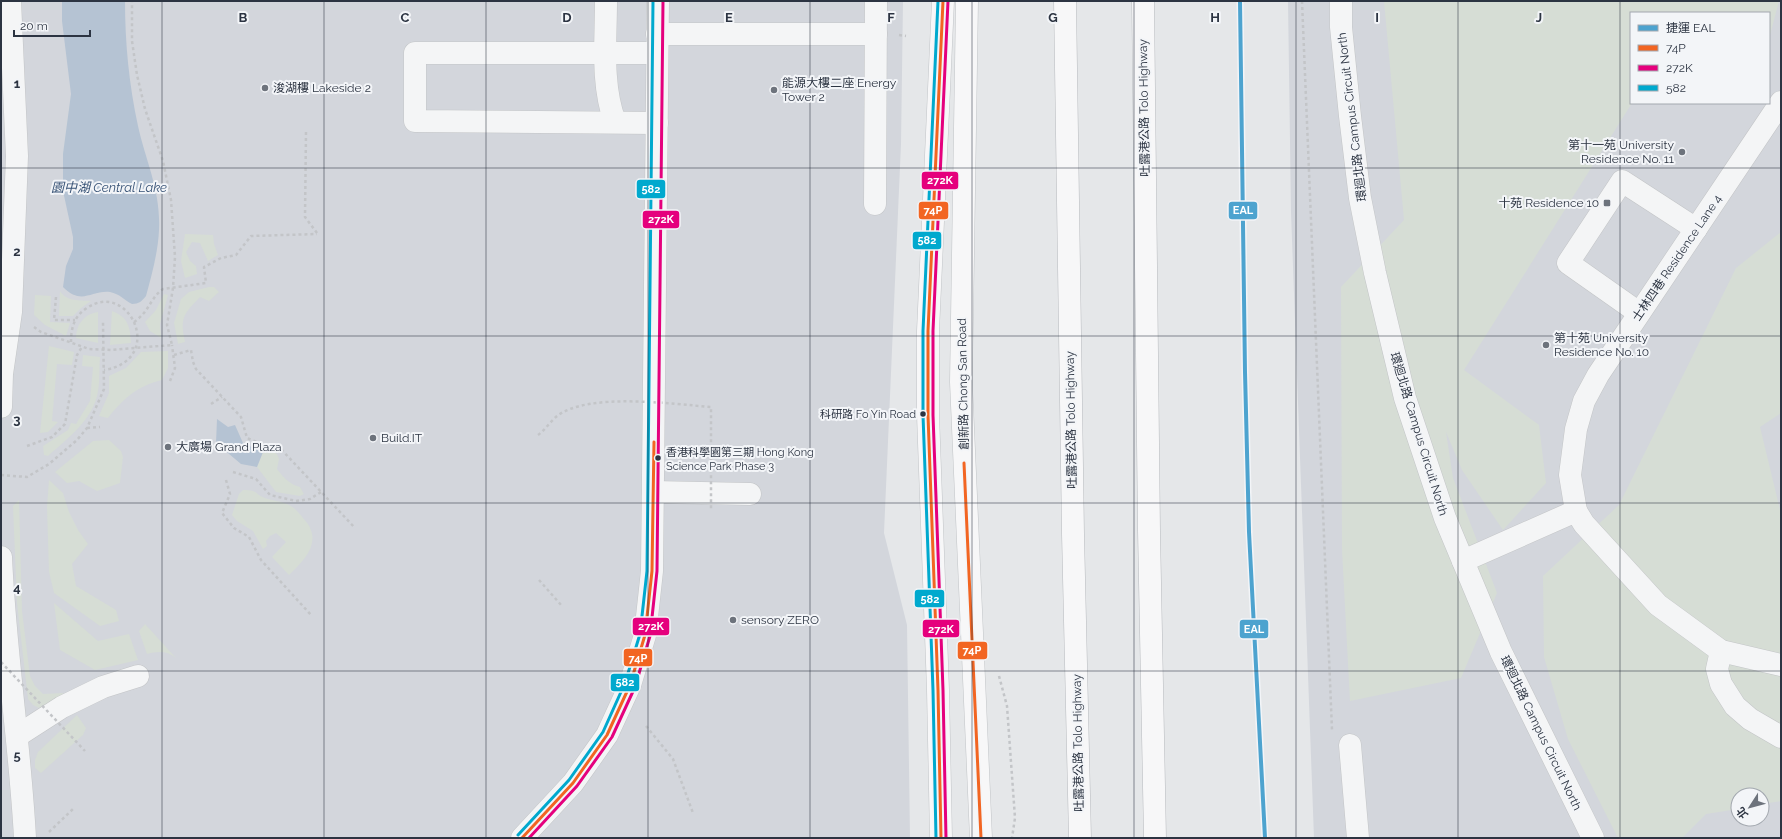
<svg xmlns="http://www.w3.org/2000/svg" width="1782" height="839" viewBox="0 0 1782 839" font-family="Raleway,'Noto Sans TC',sans-serif">
	<style>
		.built { fill: #d3d6dc; fill-rule: evenodd }
		.green { fill: #d6ddd5 }
		.water { fill: #b5c3d3 }
		.lines { fill: none; stroke-linecap: round; stroke-linejoin: round }
		.minor-casing { stroke: #c3c5c7; stroke-width: 23 }
		.major-casing { stroke: #c1c4c7; stroke-width: 23 }
		.highway-casing { stroke: #b7babe; stroke-width: 23 }
		.path { stroke: #c3c5c8; stroke-width: 2.5; stroke-dasharray: 3 3; stroke-linecap: butt }
		.minor { stroke: #f4f5f6; stroke-width: 22 }
		.major { stroke: #f7f7f8; stroke-width: 22 }
		.highway { stroke: #f7f7f8; stroke-width: 22 }
		.path-bridge { stroke: #c3c5c8; stroke-width: 2.5; stroke-dasharray: 3 3; stroke-linecap: butt }
		.bus-1-casing { stroke: #f3f5f8; stroke-width: 6 }
		.bus-2-casing { stroke: #f3f5f8; stroke-width: 6 }
		.bus-3-casing { stroke: #f3f5f8; stroke-width: 6 }
		.bus-1 { stroke: #f26522; stroke-width: 3 }
		.bus-2 { stroke: #e5007d; stroke-width: 3 }
		.bus-3 { stroke: #00a9ce; stroke-width: 3 }
		.metro-1-casing { stroke: #f3f5f8; stroke-width: 7 }
		.metro-1 { stroke: #4da3cf; stroke-width: 4 }
		.grid { fill: none; stroke: #2c3442; stroke-width: 1; stroke-opacity: 0.55 }
		.poi-dot { fill: #6d737c; stroke: #f3f5f8; stroke-width: 1.5 }
		.bus-dot { fill: #2c3442; stroke: #f3f5f8; stroke-width: 1.5 }
		.labels { text-anchor: middle; dominant-baseline: central; stroke-width: 4; stroke-linejoin: round; paint-order: stroke }
		.bus-label { font-size: 11px; fill: #2c3442; stroke: #f3f5f8; text-anchor: end }
		.poi-label { font-size: 12px; fill: #2c3442; stroke: #f3f5f8; text-anchor: start }
		.street-label { font-size: 12px; fill: #2c3442; stroke: #f3f5f8 }
		.water-label { font-size: 13px; font-style: italic; fill: #375275; stroke: #f3f5f8 }
		.grid-label { font-size: 13px; text-anchor: middle; font-weight: bold; fill: #2c3442; stroke: #f3f5f8; stroke-width: 4; stroke-linejoin: round; paint-order: stroke }
		.line-badge { stroke: #f3f5f8; stroke-width: 1.5 }
		.badge-label { font-size: 11px; text-anchor: middle; font-weight: bold; fill: #fff }
	</style>
	<rect width="100%" height="100%" fill="#e5e7e9"/>
	<!-- built -->
	<g class="built">
		<polygon points="1,1 903,1 901,144 884,533 907,625 910,838 1,838"/>
		<path d="M1288 1H1781V838H1314L1291 212ZM1631 13H1769V103H1631ZM1738 795H1762V819H1738Z"/>
	</g>
	<!-- green -->
	<g class="green">
		<polygon points="1384,1 1779,1 1769,39 1769,13 1631,13 1631,103 1632,103 1464,370 1539,425 1546,483 1503,530 1462,470 1446,432 1453,478 1497,593 1461,678 1350,701 1342,550 1341,287 1404,220"/>
		<polygon points="1781,232 1781,413 1760,427 1781,514 1781,801 1762,804 1762,795 1738,795 1738,809 1706,814 1682,838 1618,838 1568,739 1544,657 1543,576 1619,505 1736,268"/>
		<polygon points="185,234 213,235 214,244 218,255 208,261 200,243 192,242 186,252 190,261 196,266 197,274 185,278 181,261"/>
		<path d="M209 287H214L219 292 209 301 200 297C183 315 180 317 185 342L178 344 174 323 181 299 189 292Z"/>
		<path d="M60 291C67 302 79 300 91 301L81 308 73 316H59Z"/>
		<polygon points="164,294 168,295 160,324 161,338 150,331 145,322 156,310"/>
		<polygon points="35,295 51,296 50,322 70,323 66,336 45,325 34,315"/>
		<path d="M112 311C128 317 130 327 131 343L110 345Z"/>
		<path d="M98 312V343L76 338C76 325 84 314 98 312Z"/>
		<polygon points="49,346 74,352 72,365 57,364 52,421 58,422 48,432 40,433"/>
		<path d="M168 351V368L162 380C137 386 124 398 108 418L99 416 109 393V376L126 368 141 352Z"/>
		<path d="M83 355 100 357C99 368 100 380 98 391 94 419 68 438 48 456L44 455 43 446 68 430 71 423 76 424 90 401 93 367 82 366Z"/>
		<polygon points="109,440 121,451 123,457 120,483 97,491 79,481 67,483 55,472 93,441"/>
		<path d="M269 450 277 454 279 459 277 469C284 478 289 484 300 487L304 494 300 496 276 492 257 467 263 452Z"/>
		<polygon points="49,480 63,493 69,512 78,530 88,544 72,564 76,586 116,610 119,621 100,626 54,593 49,572 47,507"/>
		<path d="M243 490C259 490 254 494 265 498 273 501 282 501 289 505 295 508 299 513 303 518 324 540 306 559 289 575L272 557 286 542 276 533 270 536 266 541 267 546 263 549 253 531 237 521 232 515 239 494Z"/>
		<polygon points="19,500 22,611 30,676 35,686 43,694 63,693 66,697 39,708 33,705 28,699 17,603 13,506"/>
		<polygon points="54,603 98,641 129,634 138,660 95,670 60,650"/>
		<path d="M145 624 176 658C167 651 159 651 147 654L139 631Z"/>
		<polygon points="77,715 86,728 83,735 41,773 35,768 35,760 38,752"/>
	</g>
	<!-- water -->
	<g class="water">
		<path d="M62 1H125C125 43 129 84 138 126 146 162 161 191 159 230 158 252 152 274 146 296 142 301 139 304 132 304 124 300 120 294 110 292 91 290 82 306 63 287L66 266 73 249V237L63 191V154L71 94 62 21Z"/>
		<polygon points="217,419 228,427 235,425 243,443 263,452 257,467 241,464 216,443"/>
	</g>
	<g class="lines">
		<defs>
			<g id="minor">
				<path d="M606 1C606 42 601 84 615 122"/>
				<polyline points="1341,1 1341,27 1350,116 1360,198 1375,273 1405,398 1445,518 1501,652 1593,838"/>
				<polyline points="657,34 876,34"/>
				<polyline points="657,123 415,121 415,53 657,53"/>
				<polyline points="875,204 876,1"/>
				<polyline points="1639,313 1568,263 1622,181 1696,229"/>
				<polyline points="1,407 2,374 11,312 17,156 10,1"/>
				<polyline points="653,492 750,494"/>
				<polyline points="1576,511 1570,475 1576,429 1584,401 1598,375 1781,102"/>
				<path d="M1 557C5 651 20 744 25 838"/>
				<polyline points="1463,561 1576,511 1584,524 1658,605 1721,651 1781,665"/>
				<polyline points="1721,651 1717,669 1721,684 1735,706 1750,719 1781,737"/>
				<polyline points="17,736 62,707 103,687 138,676"/>
				<polyline points="1350,745 1358,838"/>
				<polyline points="522,838 573,783 607,735 630,685 645,635 652,571 658,1"/>
			</g>
			<g id="major">
				<polyline points="967,1 961,382 981,838"/>
				<polyline points="941,838 938,690 928,415 928,331 943,1"/>
			</g>
			<g id="highway">
				<polyline points="1065,1 1073,534 1080,838"/>
				<polyline points="1143,1 1149,531 1155,838"/>
			</g>
		</defs>
		<!-- minor casing -->
		<use href="#minor" class="minor-casing"/>
		<!-- major casing -->
		<use href="#major" class="major-casing"/>
		<!-- highway casing -->
		<use href="#highway" class="highway-casing"/>
		<!-- path -->
		<g class="path">
			<polyline points="1302,1 1332,730"/>
			<polyline points="899,35 906,36"/>
			<polyline points="306,132 305,217 317,233"/>
			<polyline points="56,297 54,320 75,320"/>
			<path d="M134 322C150 311 150 298 163 289L206 283 204 267 221 258 236 255 251 236 317 234"/>
			<polyline points="34,327 41,332 89,349 111,350 172,345 167,325 173,288 175,257 171,200 163,161 145,109 137,75 132,41 132,1"/>
			<path d="M71 342C71 328 74 316 87 308 129 279 167 360 104 370"/>
			<polyline points="174,355 191,350 193,362 196,369 241,417 247,438 264,445 279,447 355,528"/>
			<polyline points="170,381 175,368 172,345"/>
			<polyline points="211,404 222,397"/>
			<polyline points="87,428 100,427"/>
			<polyline points="27,446 52,437 65,424 77,355 82,347"/>
			<polyline points="233,472 256,479 270,495 296,501 310,499 321,492"/>
			<polyline points="1,475 27,477 49,464 77,440 87,428 104,389 103,322"/>
			<polyline points="226,480 230,494 222,513 234,528 249,537 261,560 311,615"/>
			<polyline points="539,580 562,606"/>
			<polyline points="999,676 1007,706 1015,818 1012,838"/>
			<polyline points="646,726 673,759 693,813"/>
			<polyline points="49,832 73,809"/>
		</g>
		<!-- minor -->
		<use href="#minor" class="minor"/>
		<!-- major -->
		<use href="#major" class="major"/>
		<!-- highway -->
		<use href="#highway" class="highway"/>
		<!-- path-bridge -->
		<g class="path-bridge">
			<path d="M538 435C545 430 550 422 557 416 589 392 672 404 711 407V510"/>
			<polyline points="1,662 85,751"/>
		</g>
		<defs>
			<g id="bus-1">
				<polyline points="964,463 981,838"/>
				<polyline points="522,838 573,783 607,735 630,685 645,635 652,571 654,442"/>
				<polyline points="941,838 938,690 928,415 928,331 943,1"/>
			</g>
			<g id="bus-2">
				<polyline points="529,838 577,786 612,737 635,687 650,636 657,571 663,1"/>
				<polyline points="946,838 943,690 933,415 933,331 948,1"/>
			</g>
			<g id="bus-3">
				<polyline points="518,835 569,780 603,732 625,683 640,634 647,571 653,1"/>
				<polyline points="936,838 933,690 923,415 923,331 938,1"/>
			</g>
		</defs>
		<!-- bus-1 casing -->
		<use href="#bus-1" class="bus-1-casing"/>
		<!-- bus-2 casing -->
		<use href="#bus-2" class="bus-2-casing"/>
		<!-- bus-3 casing -->
		<use href="#bus-3" class="bus-3-casing"/>
		<!-- bus-1 -->
		<use href="#bus-1" class="bus-1"/>
		<!-- bus-2 -->
		<use href="#bus-2" class="bus-2"/>
		<!-- bus-3 -->
		<use href="#bus-3" class="bus-3"/>
		<defs>
			<polyline id="metro-1" points="1240,1 1245,372 1249,532 1265,838"/>
		</defs>
		<!-- metro-1 casing -->
		<use href="#metro-1" class="metro-1-casing"/>
		<!-- metro-1 -->
		<use href="#metro-1" class="metro-1"/>
	</g>
	<!-- grid -->
	<path class="grid" d="M162 1V838M324 1V838M486 1V838M648 1V838M810 1V838M972 1V838M1134 1V838M1296 1V838M1458 1V838M1620 1V838M1 168H1781M1 336H1781M1 503H1781M1 671H1781"/>
	<!-- markers -->
	<g class="poi-dot">
		<circle cx="265" cy="88" r="4"/>
		<circle cx="774" cy="90" r="4"/>
		<circle cx="1682" cy="152" r="4"/>
		<rect x="1603" y="199" width="8" height="8" rx="2"/>
		<circle cx="1546" cy="345" r="4"/>
		<circle cx="373" cy="438" r="4"/>
		<circle cx="168" cy="447" r="4"/>
		<circle cx="733" cy="620" r="4"/>
	</g>
	<g class="bus-dot">
		<circle cx="923" cy="414" r="3.5"/>
		<circle cx="658" cy="458" r="3.5"/>
	</g>
	<g class="labels">
		<!-- bus labels -->
		<g class="bus-label">
			<text x="916" y="414">科研路 Fo Yin Road</text>
			<text x="666" y="452" text-anchor="start">香港科學園第三期 Hong Kong<tspan x="666" dy="14">Science Park Phase 3</tspan></text>
		</g>
		<!-- poi labels -->
		<g class="poi-label">
			<text x="782" y="83">能源大樓二座 Energy<tspan x="782" dy="14">Tower 2</tspan></text>
			<text x="273" y="88">浚湖樓 Lakeside 2</text>
			<text x="1674" y="145" text-anchor="end">第十一苑 University<tspan x="1674" dy="14">Residence No. 11</tspan></text>
			<text x="1599" y="203" text-anchor="end">十苑 Residence 10</text>
			<text x="1554" y="338">第十苑 University<tspan x="1554" dy="14">Residence No. 10</tspan></text>
			<text x="381" y="438">Build.IT</text>
			<text x="176" y="447">大廣場 Grand Plaza</text>
			<text x="741" y="620">sensory ZERO</text>
		</g>
		<!-- street labels -->
		<g class="street-label">
			<text transform="translate(1144 108) rotate(-91)">吐露港公路 Tolo Highway</text>
			<text transform="translate(1352 117) rotate(-97)">環迴北路 Campus Circuit North</text>
			<text transform="translate(1677 258) rotate(-56)">士林四巷 Residence Lane 4</text>
			<text transform="translate(963 384) rotate(-91)">創新路 Chong San Road</text>
			<text transform="translate(1071 420) rotate(-91)">吐露港公路 Tolo Highway</text>
			<text transform="translate(1419 434) rotate(73)">環迴北路 Campus Circuit North</text>
			<text transform="translate(1541 733) rotate(64)">環迴北路 Campus Circuit North</text>
			<text transform="translate(1078 743) rotate(-91)">吐露港公路 Tolo Highway</text>
		</g>
		<!-- water labels -->
		<g class="water-label">
			<text x="109" y="187">園中湖 Central Lake</text>
		</g>
	</g>
	<g class="grid-label">
		<text x="243" y="22">B</text>
		<text x="405" y="22">C</text>
		<text x="567" y="22">D</text>
		<text x="729" y="22">E</text>
		<text x="891" y="22">F</text>
		<text x="1053" y="22">G</text>
		<text x="1215" y="22">H</text>
		<text x="1377" y="22">I</text>
		<text x="1539" y="22">J</text>
		<text x="17" y="88">1</text>
		<text x="17" y="256">2</text>
		<text x="17" y="424">3</text>
		<text x="17" y="592">4</text>
		<text x="17" y="760">5</text>
	</g>
	<g class="line-badge">
		<rect x="921" y="171" width="38" height="19" rx="4" fill="#e5007d"/>
		<rect x="636" y="179" width="30" height="20" rx="4" fill="#00a9ce"/>
		<rect x="918" y="201" width="31" height="19" rx="4" fill="#f26522"/>
		<rect x="1228" y="201" width="30" height="19" rx="4" fill="#4da3cf"/>
		<rect x="642" y="210" width="38" height="19" rx="4" fill="#e5007d"/>
		<rect x="912" y="231" width="30" height="19" rx="4" fill="#00a9ce"/>
		<rect x="914" y="589" width="31" height="19" rx="4" fill="#00a9ce"/>
		<rect x="632" y="617" width="38" height="19" rx="4" fill="#e5007d"/>
		<rect x="922" y="619" width="38" height="19" rx="4" fill="#e5007d"/>
		<rect x="1239" y="619" width="30" height="20" rx="4" fill="#4da3cf"/>
		<rect x="957" y="641" width="31" height="19" rx="4" fill="#f26522"/>
		<rect x="623" y="648" width="30" height="19" rx="4" fill="#f26522"/>
		<rect x="610" y="673" width="30" height="19" rx="4" fill="#00a9ce"/>
	</g>
	<g class="badge-label">
		<text x="940" y="184">272K</text>
		<text x="651" y="193">582</text>
		<text x="933" y="214">74P</text>
		<text x="1243" y="214">EAL</text>
		<text x="661" y="223">272K</text>
		<text x="927" y="244">582</text>
		<text x="930" y="603">582</text>
		<text x="651" y="630">272K</text>
		<text x="941" y="633">272K</text>
		<text x="1254" y="633">EAL</text>
		<text x="972" y="654">74P</text>
		<text x="638" y="662">74P</text>
		<text x="625" y="686">582</text>
	</g>
	<!-- border -->
	<rect width="1782" height="839" fill="none" stroke="#2c3442" stroke-width="4"/>
	<!-- legend -->
	<rect x="1630" y="12" width="140" height="92" fill="#f3f5f8" stroke="#a3a8af"/>
	<rect x="1638" y="25" width="20" height="6" fill="#4da3cf" stroke="#a3a8af"/>
	<text x="1666" y="32" font-size="12" fill="#2c3442">捷運 EAL</text>
	<rect x="1638" y="45" width="20" height="6" fill="#f26522" stroke="#a3a8af"/>
	<text x="1666" y="52" font-size="12" fill="#2c3442">74P</text>
	<rect x="1638" y="65" width="20" height="6" fill="#e5007d" stroke="#a3a8af"/>
	<text x="1666" y="72" font-size="12" fill="#2c3442">272K</text>
	<rect x="1638" y="85" width="20" height="6" fill="#00a9ce" stroke="#a3a8af"/>
	<text x="1666" y="92" font-size="12" fill="#2c3442">582</text>
	<!-- north arrow -->
	<g transform="translate(1750 807) rotate(234)"><circle r="19" fill="#f3f5f8" stroke="#a3a8af"/>
	<path d="M0-3L7 15L0 10L-7 15Z" fill="#6d737c"/>
	<text y="-6" font-size="11" font-weight="bold" text-anchor="middle" fill="#2c3442">北</text>
	</g>
	<!-- scale -->
	<path d="M14 30v6h76v-6" fill="none" stroke="#2c3442" stroke-width="2"/>
	<text x="20" y="30" font-size="12" fill="#2c3442" stroke="#f3f5f8" stroke-width="3" paint-order="stroke">20 m</text>
</svg>
